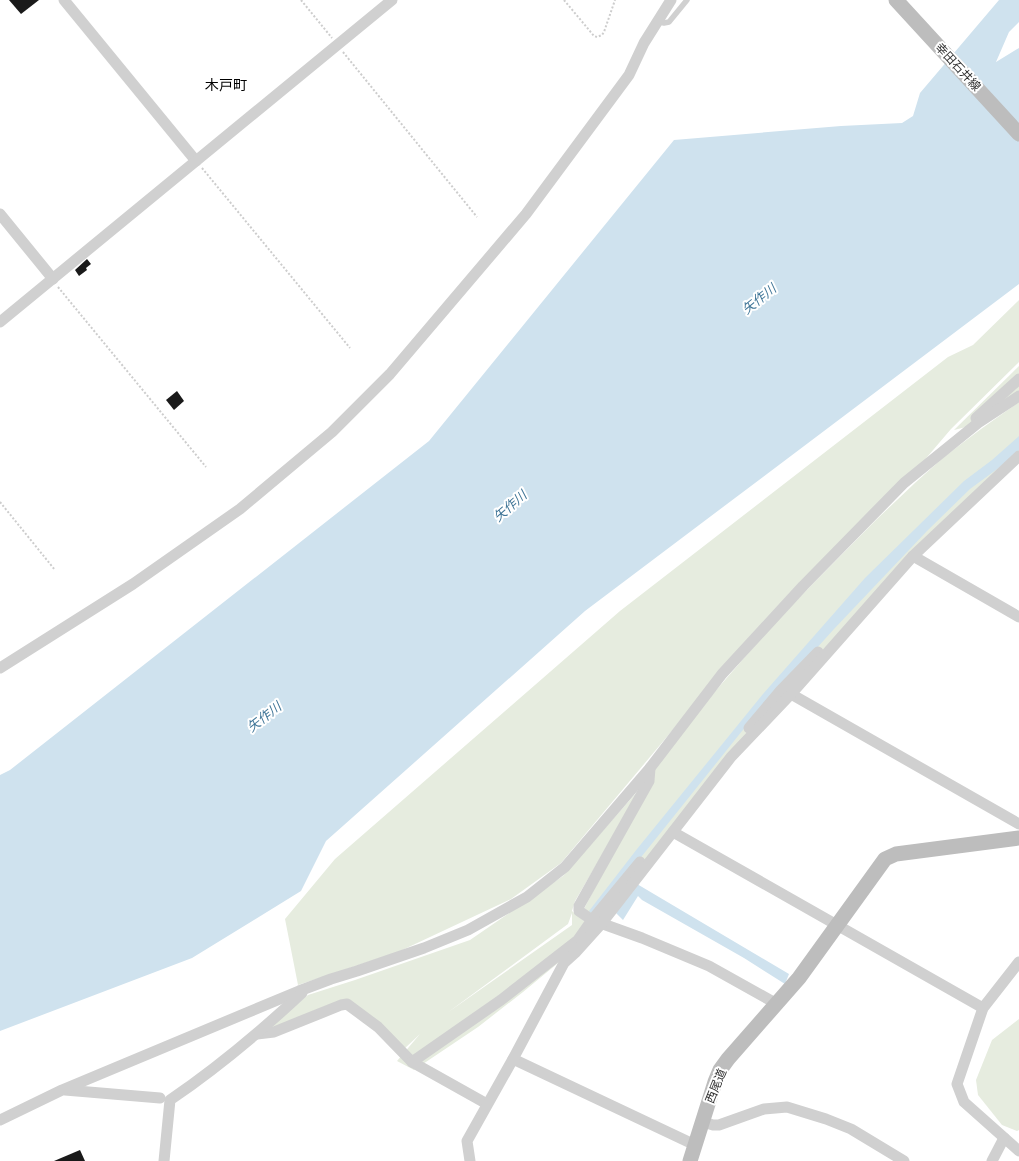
<svg xmlns="http://www.w3.org/2000/svg" width="1019" height="1161" viewBox="0 0 1019 1161" font-family="Rubik,'Noto Sans JP',sans-serif">
	<style>
		.green { fill: #e6ecdf; fill-rule: evenodd }
		.water { fill: #cfe2ee }
		.building { fill: #1a1a1a }
		.lines { fill: none; stroke-linecap: round; stroke-linejoin: round }
		.path { stroke: #cdcdcd; stroke-width: 2; stroke-dasharray: 2 2; stroke-linecap: butt }
		.lane { stroke: #d0d0d0; stroke-width: 5.5 }
		.street { stroke: #d0d0d0; stroke-width: 11 }
		.secondary { stroke: #bdbdbd; stroke-width: 15 }
		.labels { text-anchor: middle; dominant-baseline: central; stroke-width: 4; stroke-linejoin: round; paint-order: stroke }
		.street-label { font-size: 12px; fill: #333; stroke: #fff }
		.water-label { font-size: 13px; font-style: italic; fill: #3f7597; stroke: #fff }
		.quarter-label { font-size: 14px; fill: #000; stroke: #fff }
	</style>
	<rect width="100%" height="100%" fill="#fff"/>
	<!-- green -->
	<g class="green">
		<polygon points="1019,300 1019,362 951,429 922,463 754,633 561,863 511,899 398,952 298,985 285,919 335,859 620,611 948,357 973,345"/>
		<polygon points="1019,366 1019,392 970,426 954,430"/>
		<polygon points="1019,402 1019,454 789,691 601,919 584,909 656,766 712,695 777,620 877,519 916,482 944,457 981,429"/>
		<path d="M643 785 575 901 572 911 592 928 581 944 523 992 478 1027 414 1070 397 1061 420 1034 403 1050 354 1003 274 1029 271 1026 308 995 355 980 470 940 563 876ZM572 913V925L447 1013 568 924Z"/>
		<polygon points="1019,1019 1019,1130 1017,1131 1002,1125 978,1095 976,1080 992,1040"/>
	</g>
	<!-- water -->
	<g class="water">
		<polygon points="999,0 1019,0 1019,22 1009,32 996,62 1019,48 1019,284 585,611 326,841 301,891 192,958 0,1031 0,775 10,770 429,441 674,140 841,126 902,123 913,116 920,93"/>
		<polygon points="1019,436 1019,450 1004,464 970,489 927,531 834,629 742,731 594,916 589,911 637,849 763,694 865,578 964,481 992,460"/>
		<polygon points="637,884 789,974 785,984 744,958 642,900 638,896 623,920 616,913"/>
	</g>
	<!-- building -->
	<g class="building">
		<polygon points="9,0 39,0 21,14"/>
		<polygon points="87,259 91,264 86,268 87,270 79,276 75,270"/>
		<polygon points="177,391 184,401 174,410 166,400"/>
		<polygon points="80,1150 85,1161 54,1161"/>
	</g>
	<g class="lines">
		<!-- path -->
		<g class="path">
			<polyline points="301,0 332,38"/>
			<polyline points="564,0 594,36 597,37 602,35 604,32 615,0"/>
			<polyline points="343,52 477,217"/>
			<polyline points="202,168 350,348"/>
			<polyline points="58,287 206,467"/>
			<polyline points="0,502 55,570"/>
		</g>
		<!-- lane -->
		<polyline class="lane" points="657,21 664,23 669,22 687,0"/>
		<!-- street -->
		<g class="street">
			<polyline points="64,0 196,161"/>
			<polyline points="0,214 53,279"/>
			<polyline points="0,322 392,0"/>
			<polyline points="976,418 1019,379"/>
			<polyline points="913,556 1019,617"/>
			<polyline points="0,668 133,584 240,509 332,432 390,374 526,214 629,75 644,43 671,0"/>
			<polyline points="791,694 1019,824"/>
			<polyline points="749,728 781,690 818,652"/>
			<polyline points="650,768 649,781 579,906 579,911 592,920 642,938 709,966 777,1004"/>
			<polyline points="673,832 983,1008"/>
			<polyline points="1019,962 983,1008 957,1084 964,1102 1019,1151"/>
			<polyline points="257,1034 274,1032 341,1005 347,1004 378,1027 412,1062 487,1104"/>
			<polyline points="513,1059 695,1145"/>
			<polyline points="412,1062 501,1000 578,940 592,920 640,862"/>
			<polyline points="65,1090 160,1098"/>
			<polyline points="0,1120 62,1090 299,991 331,979 357,971 424,948 468,930 527,897 565,867 650,768 722,674 803,586 904,483 978,423 1019,396"/>
			<polyline points="703,1122 713,1125 719,1125 764,1109 787,1107 826,1119 851,1129 904,1161"/>
			<path d="M164 1161 170 1100C217 1068 260 1032 302 993"/>
			<polyline points="470,1161 467,1141 513,1059 564,963 575,953 602,923 731,757 791,694 913,556 1019,456"/>
			<polyline points="992,1161 1004,1138"/>
		</g>
		<!-- secondary -->
		<g class="secondary">
			<polyline points="896,0 1019,134"/>
			<polyline points="690,1161 715,1082 720,1070 728,1059 799,978 885,859 896,854 1019,838"/>
		</g>
	</g>
	<g class="labels">
		<!-- street labels -->
		<g class="street-label">
			<text transform="translate(958 67) rotate(47)">幸田石井線</text>
			<text transform="translate(716 1086) rotate(-68)">西尾道</text>
		</g>
		<!-- water labels -->
		<g class="water-label">
			<text transform="translate(759 299) rotate(-39)">矢作川</text>
			<text transform="translate(510 506) rotate(-41)">矢作川</text>
			<text transform="translate(264 717) rotate(-38)">矢作川</text>
		</g>
		<!-- quarter labels -->
		<g class="quarter-label">
			<text x="226" y="85">木戸町</text>
		</g>
	</g>
</svg>
